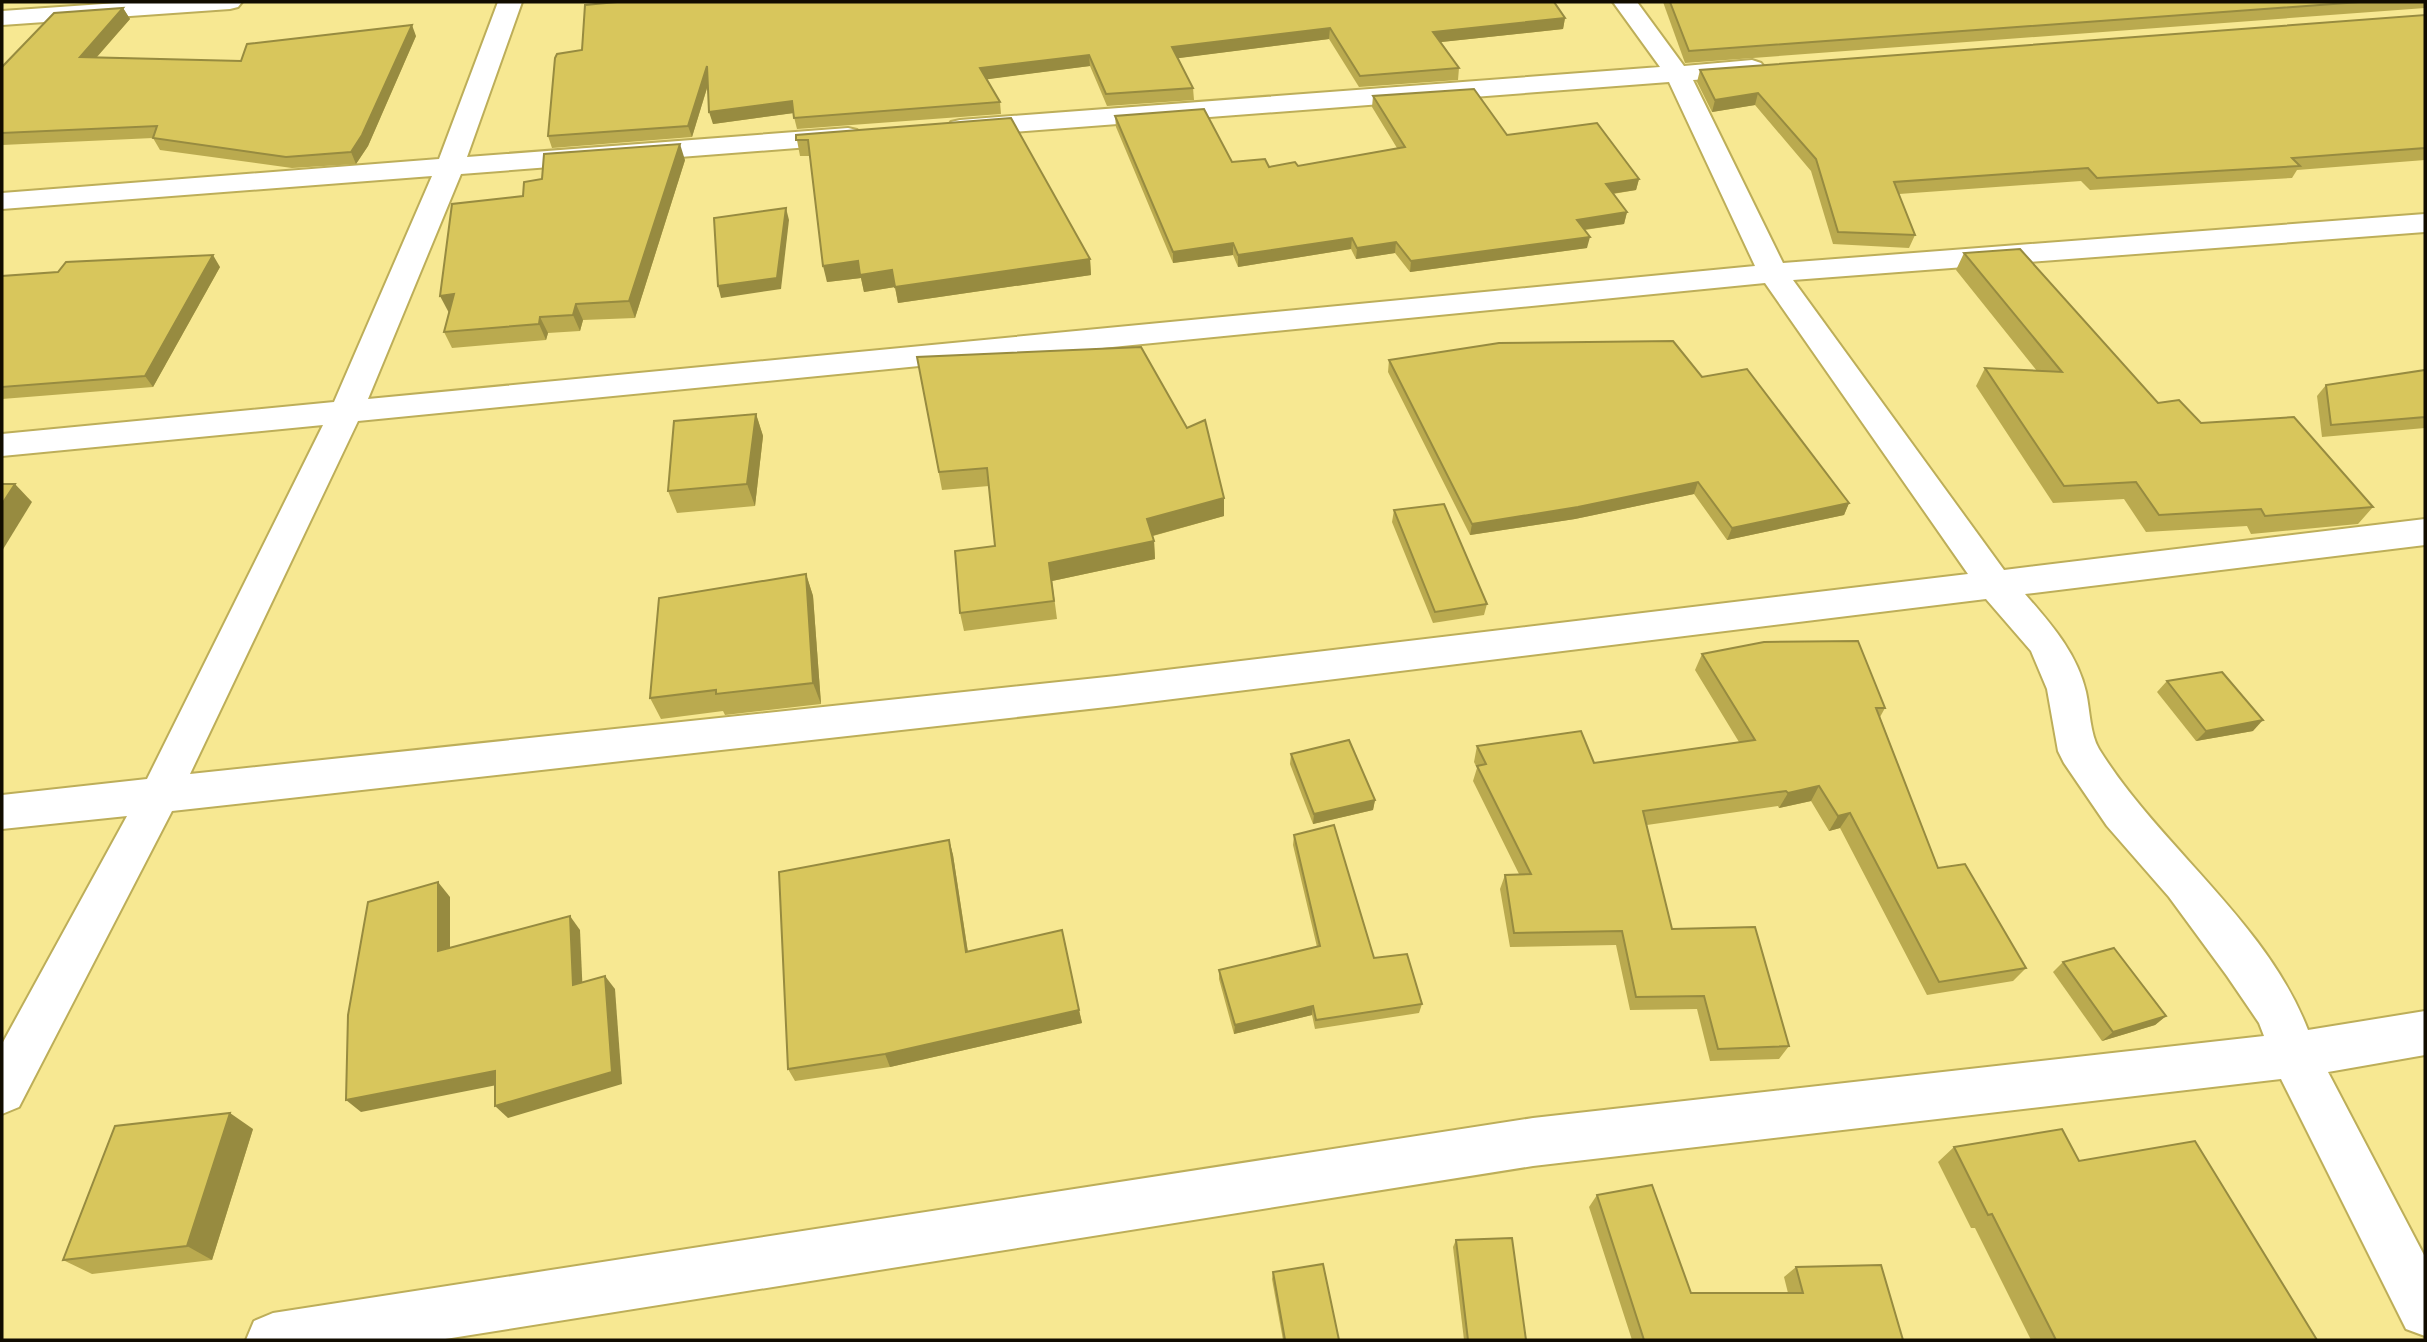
<svg xmlns="http://www.w3.org/2000/svg" width="2427" height="1342" viewBox="0 0 2427 1342" font-family="'Open Sans',sans-serif">
	<style>
		.lines { fill: none; stroke-linecap: round; stroke-linejoin: round }
		.minor-casing { stroke: #bdae59; stroke-width: 4 }
		.minor { fill: #fff; fill-rule: evenodd }
		.wall { fill: #baaa4f }
		.shaded-wall { fill: #978b40 }
		.building { fill: #d8c65c; stroke: #978b40; stroke-width: 2 }
	</style>
	<rect width="100%" height="100%" fill="#f7e892"/>
	<g class="lines">
		<defs>
			<g id="minor">
				<polygon points="132,2 242,2 238,7 230,9 2,25 2,11"/>
				<path d="M498 2H522L467 157 848 128 857 130 861 136 857 142 848 144 461 174 368 399 1755 266 1669 82 960 136 951 134 947 128 951 122 960 120 1660 67 1613 2H1637L1684 66 1752 60 1761 63 1765 68 1761 73 1752 76 1693 80 1783 263 2425 214V232L1793 280 2004 570 2425 519V545L2025 594C2051 624 2077 653 2086 692 2090 710 2090 734 2099 749 2160 847 2266 921 2308 1030L2425 1011V1055L2328 1072 2425 1257V1336L2406 1329 2281 1079 1533 1166 439 1340H246L254 1321 273 1313 1533 1118 2264 1036 2259 1023 2227 976 2169 897 2107 826 2064 763 2058 751 2047 689 2031 651 1986 599 1116 706 172 811 19 1107 2 1114V1044L127 816 2 829V795L147 779 323 425 2 456V434L334 402 432 176 2 209V193L439 159ZM1765 283 1968 574 1116 676 190 774 358 421Z"/>
			</g>
		</defs>
		<!-- minor casing -->
		<use href="#minor" class="minor-casing"/>
		<!-- minor -->
		<use href="#minor" class="minor"/>
	</g>
	<!-- wall -->
	<g class="wall">
		<polygon points="1663,2 2425,2 2425,8 1685,63"/>
		<polygon points="123,8 130,19 97,57 241,61 416,36 368,146 356,164 292,168 160,150 153,138 2,145 2,67"/>
		<polygon points="2425,15 2425,160 2297,170 2292,178 2090,190 2081,181 1899,194 1915,235 1909,248 1833,244 1811,171 1755,105 1712,112 1697,82 1700,70"/>
		<polygon points="1565,18 1563,29 1441,42 1459,68 1458,80 1359,87 1329,39 1178,58 1193,88 1194,100 1107,106 1090,66 987,79 1000,102 1001,114 797,129 793,113 713,124 708,85 692,137 552,148 548,136 555,58"/>
		<polygon points="1373,96 1507,135 1639,179 1636,190 1613,194 1627,212 1624,224 1585,230 1587,248 1410,272 1395,253 1356,259 1351,249 1238,267 1233,255 1173,263 1116,127 1115,116 1232,162 1269,167 1298,166 1397,148 1372,107"/>
		<polygon points="796,135 1090,259 1091,275 898,303 895,287 864,292 861,278 827,282 810,156 800,156"/>
		<polygon points="685,160 635,318 583,320 580,331 548,333 546,340 452,348 444,332 449,313 523,196"/>
		<polygon points="1964,253 2158,403 2373,507 2358,524 2251,534 2247,526 2146,532 2124,499 2053,503 1976,386 1985,368 2037,371 1956,270"/>
		<polygon points="220,267 153,387 2,399 2,276"/>
		<polygon points="917,357 1224,498 1224,516 1153,536 1154,541 1155,559 1052,581 1057,619 964,631 960,613 995,546 989,486 942,490"/>
		<polygon points="1389,360 1702,377 1849,503 1844,515 1727,540 1694,494 1575,519 1470,535 1388,372"/>
		<polygon points="2425,370 2425,428 2322,437 2317,396 2326,385"/>
		<polygon points="756,414 763,436 755,506 677,513 668,491"/>
		<polygon points="1394,510 1487,604 1484,615 1433,623 1392,522"/>
		<polygon points="806,574 813,596 821,704 725,715 723,711 661,719 650,698"/>
		<polygon points="1702,654 1885,708 1880,717 1938,868 2026,968 2013,981 1927,995 1840,828 1829,831 1811,801 1779,808 1778,806 1647,825 1672,929 1789,1046 1779,1059 1710,1061 1697,1009 1630,1010 1616,945 1510,947 1500,889 1505,875 1519,874 1473,781 1477,768 1474,762 1477,746 1594,763 1739,742 1695,670"/>
		<polygon points="2167,681 2253,731 2196,741 2157,692"/>
		<polygon points="1291,754 1375,800 1373,810 1313,824 1290,764"/>
		<polygon points="1294,835 1374,958 1422,1004 1419,1013 1315,1029 1312,1015 1234,1034 1219,979 1219,970 1317,947 1293,845"/>
		<polygon points="949,840 953,855 968,952 1079,1010 1082,1023 890,1067 795,1081 788,1069"/>
		<polygon points="2063,962 2166,1016 2155,1025 2102,1041 2053,972"/>
		<polygon points="253,1129 212,1260 92,1274 63,1260"/>
		<polygon points="1954,1147 2079,1161 2317,1340 2031,1340 1975,1228 1971,1228 1938,1162"/>
		<polygon points="1597,1195 1691,1293 1788,1293 1784,1277 1796,1267 1903,1340 1632,1340 1589,1207"/>
		<polygon points="1456,1240 1526,1340 1464,1340 1453,1247"/>
		<polygon points="1273,1272 1339,1340 1283,1340 1272,1279"/>
	</g>
	<!-- shaded-wall -->
	<g class="shaded-wall">
		<polygon points="123,8 130,19 87,68 80,57"/>
		<polygon points="1565,18 1563,29 1432,43 1433,32"/>
		<polygon points="412,25 416,36 368,146 356,164 351,152"/>
		<polygon points="1330,28 1329,39 1172,59 1172,47"/>
		<polygon points="1089,55 1090,66 982,80 980,68"/>
		<polygon points="707,66 710,78 692,137 688,126"/>
		<polygon points="1758,93 1755,105 1712,112 1715,100"/>
		<polygon points="792,101 794,113 713,124 709,112"/>
		<polygon points="680,144 685,160 635,318 629,301"/>
		<polygon points="1639,179 1636,190 1603,195 1606,184"/>
		<polygon points="786,208 789,220 781,289 721,298 718,286"/>
		<polygon points="1627,212 1624,224 1574,231 1577,220"/>
		<polygon points="1590,237 1587,248 1410,272 1411,261"/>
		<polygon points="1352,238 1351,249 1238,267 1238,255"/>
		<polygon points="1396,242 1395,253 1356,259 1357,248"/>
		<polygon points="1233,243 1233,255 1173,263 1173,252"/>
		<polygon points="213,255 220,267 153,387 145,376"/>
		<polygon points="1090,259 1091,275 898,303 895,287 864,292 861,278 827,282 823,266 858,261"/>
		<polygon points="454,294 463,311 449,313 440,296"/>
		<polygon points="576,304 583,320 580,331 573,315"/>
		<polygon points="540,317 548,333 546,340 539,324"/>
		<polygon points="756,414 763,436 755,506 747,484"/>
		<polygon points="1698,482 1694,494 1575,519 1470,535 1472,524"/>
		<polygon points="15,484 32,502 2,551 2,504"/>
		<polygon points="1224,498 1224,516 1148,537 1147,519"/>
		<polygon points="1849,503 1844,515 1727,540 1732,528"/>
		<polygon points="1154,541 1155,559 1052,581 1049,563"/>
		<polygon points="806,574 813,596 821,704 813,683"/>
		<polygon points="2263,720 2253,731 2196,741 2206,731"/>
		<polygon points="1819,786 1811,801 1779,808 1788,793"/>
		<polygon points="1375,800 1373,810 1313,824 1314,814"/>
		<polygon points="1850,813 1840,828 1829,831 1838,816"/>
		<polygon points="949,840 953,855 970,966 966,952"/>
		<polygon points="438,882 450,897 450,964 438,951"/>
		<polygon points="570,916 580,930 583,998 573,985"/>
		<polygon points="605,976 615,989 622,1084 508,1118 495,1106"/>
		<polygon points="1313,1006 1312,1015 1234,1034 1235,1025"/>
		<polygon points="1079,1010 1082,1023 890,1067 885,1054"/>
		<polygon points="2166,1016 2155,1025 2102,1041 2113,1032"/>
		<polygon points="495,1071 507,1083 361,1112 346,1100"/>
		<polygon points="230,1113 253,1129 212,1260 187,1246"/>
	</g>
	<!-- building -->
	<g class="building">
		<polygon points="617,2 1554,2 1565,18 1433,32 1459,68 1360,76 1330,28 1172,47 1193,88 1106,94 1089,55 980,68 1000,102 794,118 792,101 709,112 707,66 688,126 548,136 555,58 557,54 582,50 585,5"/>
		<polygon points="1670,2 2360,2 1689,51"/>
		<polygon points="123,8 80,57 241,61 247,44 412,25 362,135 351,152 286,157 153,138 157,126 2,133 2,67 54,13"/>
		<polygon points="2425,15 2425,148 2292,158 2300,166 2097,178 2088,168 1894,182 1915,235 1838,232 1816,159 1758,93 1715,100 1700,70"/>
		<polygon points="1474,89 1507,135 1597,123 1639,179 1606,184 1627,212 1577,220 1590,237 1411,261 1396,242 1357,248 1352,238 1238,255 1233,243 1173,252 1115,116 1204,109 1232,162 1265,159 1269,167 1295,162 1298,166 1405,147 1373,96"/>
		<polygon points="1011,118 1090,259 895,287 892,270 860,275 858,261 823,266 808,140 796,140 796,135"/>
		<polygon points="680,144 629,301 576,304 573,315 540,317 539,324 444,332 454,294 440,296 452,204 523,196 524,182 542,179 544,154"/>
		<polygon points="786,208 777,278 718,286 714,218"/>
		<polygon points="2020,249 2158,403 2179,400 2201,423 2294,417 2373,507 2265,516 2261,509 2159,515 2136,482 2064,486 1985,368 2062,372 1964,253"/>
		<polygon points="213,255 145,376 2,387 2,276 58,272 66,262"/>
		<polygon points="1673,341 1702,377 1747,369 1849,503 1732,528 1698,482 1578,507 1472,524 1389,360 1499,343"/>
		<polygon points="1141,347 1187,428 1205,420 1224,498 1147,519 1154,541 1049,563 1054,601 960,613 955,551 995,546 987,468 939,472 917,357"/>
		<polygon points="2425,370 2425,417 2331,425 2326,385"/>
		<polygon points="756,414 747,484 668,491 674,421"/>
		<polygon points="2,484 15,484 2,504"/>
		<polygon points="1444,504 1487,604 1435,612 1394,510"/>
		<polygon points="806,574 813,683 716,694 716,690 650,698 659,598"/>
		<polygon points="1858,641 1885,708 1876,708 1938,868 1965,864 2026,968 1939,982 1850,813 1838,816 1819,786 1788,793 1786,791 1643,811 1672,929 1755,927 1789,1046 1718,1049 1704,996 1636,997 1622,931 1514,933 1505,875 1531,874 1477,766 1486,764 1477,746 1581,731 1594,763 1755,740 1702,654 1764,642"/>
		<polygon points="2222,672 2263,720 2206,731 2167,681"/>
		<polygon points="1349,740 1375,800 1314,814 1291,754"/>
		<polygon points="1334,825 1374,958 1407,954 1422,1004 1316,1020 1313,1006 1235,1025 1219,970 1320,946 1294,835"/>
		<polygon points="949,840 966,952 1062,930 1079,1010 885,1054 788,1069 779,872"/>
		<polygon points="438,882 438,951 570,916 573,985 605,976 612,1072 495,1106 495,1071 346,1100 348,1015 368,902"/>
		<polygon points="2114,948 2166,1016 2113,1032 2063,962"/>
		<polygon points="230,1113 187,1246 63,1260 115,1126"/>
		<polygon points="2062,1129 2079,1161 2195,1141 2317,1340 2056,1340 1992,1214 1988,1215 1954,1147"/>
		<polygon points="1652,1185 1691,1293 1803,1293 1796,1267 1881,1265 1903,1340 1644,1340 1597,1195"/>
		<polygon points="1512,1238 1526,1340 1468,1340 1456,1240"/>
		<polygon points="1323,1264 1339,1340 1285,1340 1273,1272"/>
	</g>
	<!-- border -->
	<rect width="2427" height="1342" fill="none" stroke="#110c00" stroke-width="7"/>
</svg>
